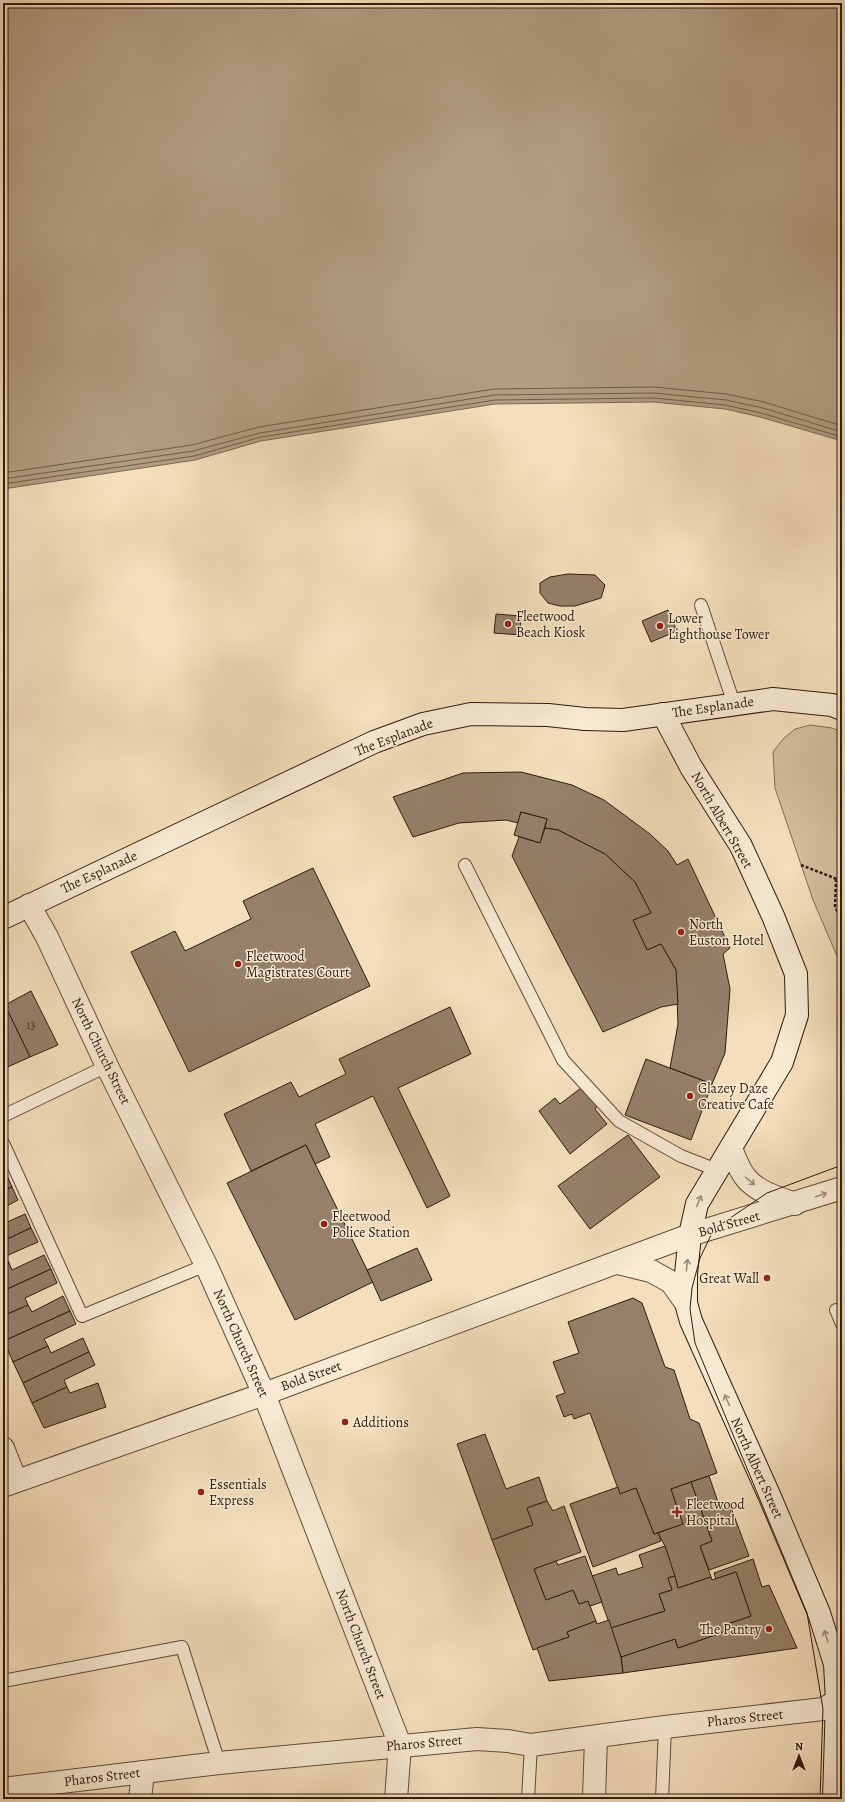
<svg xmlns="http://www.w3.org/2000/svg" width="845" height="1802" viewBox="0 0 845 1802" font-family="Alegreya,serif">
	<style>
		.green { fill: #d3bd9e; stroke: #816c57 }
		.water { fill: #b19c81; stroke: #7d6854 }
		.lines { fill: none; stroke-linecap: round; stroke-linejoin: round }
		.shore { stroke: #705c48; stroke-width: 1 }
		.building { fill: #958069; stroke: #2f1b10 }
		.lane-casing { stroke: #604c3b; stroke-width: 14 }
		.street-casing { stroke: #604c3b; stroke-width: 24 }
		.secondary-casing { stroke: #2f1b10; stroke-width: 24 }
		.path { stroke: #2f1b10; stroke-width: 2.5; stroke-dasharray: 3 2; stroke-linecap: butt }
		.lane { stroke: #f8ead3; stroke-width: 12 }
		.street { stroke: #f8ead3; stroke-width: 22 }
		.secondary { stroke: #f8ead3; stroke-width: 22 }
		.tram { stroke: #2f1b10; stroke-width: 1 }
		.oneway { stroke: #9e8d7b }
		.poi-dot { fill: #8f2418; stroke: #f8ead3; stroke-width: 1.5 }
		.labels { text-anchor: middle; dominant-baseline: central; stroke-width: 3; stroke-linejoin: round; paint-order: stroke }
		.number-label { font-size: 12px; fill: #483426 }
		.poi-label { font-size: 14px; fill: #2f1b10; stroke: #f8ead3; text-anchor: start }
		.street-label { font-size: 14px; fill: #2f1b10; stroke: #f8ead3 }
	</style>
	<rect width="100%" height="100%" fill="#f4debb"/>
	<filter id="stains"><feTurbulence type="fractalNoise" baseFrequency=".005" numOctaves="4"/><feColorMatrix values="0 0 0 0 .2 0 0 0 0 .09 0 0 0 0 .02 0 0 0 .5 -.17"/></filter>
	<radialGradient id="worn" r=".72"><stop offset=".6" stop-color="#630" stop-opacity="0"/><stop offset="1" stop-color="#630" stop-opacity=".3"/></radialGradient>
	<!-- green -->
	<polygon class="green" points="810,725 832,728 842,732 842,968 813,900 775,788 773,752 783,739 795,729"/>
	<!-- water -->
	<polygon class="water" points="3,3 842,3 842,441 760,417 725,409 653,402 495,404 261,441 195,460 3,489"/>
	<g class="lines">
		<!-- shore -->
		<g class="shore">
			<polyline points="3,473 192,445 259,427 494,389 654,387 726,394 764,402 842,426"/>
			<polyline points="3,479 193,451 260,433 494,395 654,393 726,400 763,408 842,432"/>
			<polyline points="3,484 194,456 261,437 495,400 654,398 725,405 761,413 842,437"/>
		</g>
	</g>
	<!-- building -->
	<g class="building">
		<polygon points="568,574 595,575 605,585 601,598 575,606 560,606 548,603 540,593 540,583 550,577"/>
		<polygon points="668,610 677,631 651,642 642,621"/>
		<polygon points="496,614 521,616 520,635 494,633"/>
		<polygon points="521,772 572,785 604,800 650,834 668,851 677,865 688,859 730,948 723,954 730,989 725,1053 712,1084 670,1068 678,1024 676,970 661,944 647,950 633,920 651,913 635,882 605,854 558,830 545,828 547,819 521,812 518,823 506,820 459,823 413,837 393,797 463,773"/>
		<polygon points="521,812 547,819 540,843 514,835"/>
		<polygon points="545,828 558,830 605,854 635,882 651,913 633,920 647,950 661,944 676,970 678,1004 661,1007 603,1032 512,856 519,837 540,843"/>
		<polygon points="313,868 370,986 189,1072 131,952 175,931 185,951 251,919 243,901"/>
		<polygon points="31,991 58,1045 30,1057 5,1005"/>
		<polygon points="5,1005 30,1057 3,1069 3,1006"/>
		<polygon points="450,1007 471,1054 398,1088 450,1196 427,1208 373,1096 315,1124 330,1157 315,1164 306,1145 251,1171 224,1114 291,1082 299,1097 346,1074 339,1059"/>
		<polygon points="646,1059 712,1084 691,1140 625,1115"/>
		<polygon points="581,1088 598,1105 595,1109 607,1124 570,1154 539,1111 555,1098 560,1104"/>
		<polygon points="628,1135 660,1177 590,1229 558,1186"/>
		<polygon points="306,1145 373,1282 295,1320 227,1183"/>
		<polygon points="6,1173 12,1187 3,1191 3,1174"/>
		<polygon points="12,1187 18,1200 3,1208 3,1191"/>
		<polygon points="25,1214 31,1228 3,1241 3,1224"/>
		<polygon points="31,1228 38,1242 6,1256 9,1263 3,1266 3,1241"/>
		<polygon points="417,1248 432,1280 381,1301 367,1270"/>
		<polygon points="44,1255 51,1269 3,1291 3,1266 9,1263 12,1270"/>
		<polygon points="51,1269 57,1283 25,1298 28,1305 3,1316 3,1291"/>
		<polygon points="63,1296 70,1311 4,1341 3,1316 28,1305 32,1312"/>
		<polygon points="633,1298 642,1303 665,1367 674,1370 690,1419 699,1423 717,1473 671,1489 683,1524 654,1534 636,1488 620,1494 590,1413 574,1419 572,1414 564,1417 556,1396 565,1393 553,1362 579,1353 568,1322"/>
		<polygon points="70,1311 76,1324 44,1339 48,1346 13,1362 4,1341"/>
		<polygon points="83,1338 89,1352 23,1383 13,1362 48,1346 51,1353"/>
		<polygon points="89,1352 95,1365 64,1380 67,1387 32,1403 23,1383"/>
		<polygon points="98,1383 106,1407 44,1428 32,1403 67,1387 70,1393"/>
		<polygon points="485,1434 506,1489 539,1477 547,1501 527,1508 533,1525 492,1540 457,1444"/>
		<polygon points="709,1476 719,1505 729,1502 749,1556 709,1570 700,1546 712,1541 691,1482"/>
		<polygon points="691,1482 712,1541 700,1546 711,1577 678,1588 665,1546 658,1533 683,1524 671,1489"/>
		<polygon points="618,1487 620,1494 636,1488 654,1534 658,1533 661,1541 593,1567 570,1504"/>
		<polygon points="547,1501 553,1511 564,1506 581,1552 534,1569 546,1600 573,1590 579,1604 588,1601 596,1621 567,1632 569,1637 533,1650 492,1540 533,1525 527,1508"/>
		<polygon points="665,1546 675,1576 668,1578 672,1590 659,1594 665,1611 611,1628 592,1576 616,1568 618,1575 643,1567 639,1555"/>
		<polygon points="585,1556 602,1602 590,1606 588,1601 579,1604 573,1590 546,1600 534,1569 556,1561 558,1565"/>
		<polygon points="753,1559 762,1587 769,1585 797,1648 623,1673 621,1657 675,1639 678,1648 729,1630 727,1624 751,1616 736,1572 716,1579 714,1573"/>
		<polygon points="736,1572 751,1616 727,1624 729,1630 678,1648 675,1639 621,1657 611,1628 665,1611 659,1594 672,1590 668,1578 675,1576 678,1588 711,1577 712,1580"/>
		<polygon points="609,1620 621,1657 623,1673 549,1681 537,1648 569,1637 567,1632 596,1621 597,1624"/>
	</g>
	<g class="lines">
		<defs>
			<g id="lane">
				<polyline points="701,605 734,704"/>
				<polyline points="465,865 563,1060 619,1121 681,1156 717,1170"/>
				<polyline points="3,1116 107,1066"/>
				<polyline points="3,1143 82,1316 206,1265"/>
				<polyline points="836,1310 842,1324"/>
				<polyline points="3,1681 182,1647 219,1763"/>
				<polyline points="528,1799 531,1745"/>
				<polyline points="662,1799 665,1727"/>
			</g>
			<g id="street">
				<polyline points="29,905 47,937 107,1066 206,1265 264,1394 400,1745 396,1799"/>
				<path d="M731 1148C735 1158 739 1170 746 1178 757 1192 779 1198 795 1204"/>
				<polyline points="618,1263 651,1271 671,1282 686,1303"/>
				<polyline points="3,1448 16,1481"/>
				<polyline points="3,1486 264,1394 690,1235 842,1188"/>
				<polyline points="3,1789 219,1763 477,1739 508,1741 531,1745 665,1727 823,1709 837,1701 842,1701"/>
				<polyline points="140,1799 143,1772"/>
				<polyline points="594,1799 596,1737"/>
			</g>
			<g id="secondary">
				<polyline points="663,714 691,767 741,846 773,916 796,974 797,1015 782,1062 697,1204 690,1235 686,1274 686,1303 691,1321 770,1497 819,1613 835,1664 837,1701 834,1799"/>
				<polyline points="3,918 374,742 423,724 471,714 548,715 585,719 623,720 773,699 832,705 842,709"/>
			</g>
		</defs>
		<!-- lane casing -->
		<use href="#lane" class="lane-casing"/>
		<!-- street casing -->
		<use href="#street" class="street-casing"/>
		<!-- secondary casing -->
		<use href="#secondary" class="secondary-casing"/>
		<!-- path -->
		<g class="path">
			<polyline points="801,865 842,881"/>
			<polyline points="836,879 835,906 842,923"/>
		</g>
		<!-- lane -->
		<use href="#lane" class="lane"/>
		<!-- street -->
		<use href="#street" class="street"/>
		<!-- secondary -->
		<use href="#secondary" class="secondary"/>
		<!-- tram -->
		<polyline class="tram" points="820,1799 823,1709 807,1613 695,1343 690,1309 692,1288 700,1258 714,1229 767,1193 842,1165"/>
	</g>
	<!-- one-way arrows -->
	<defs><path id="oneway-shaft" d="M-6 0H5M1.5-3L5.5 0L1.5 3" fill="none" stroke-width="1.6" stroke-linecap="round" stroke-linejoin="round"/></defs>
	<g class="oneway">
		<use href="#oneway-shaft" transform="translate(750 1181) rotate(40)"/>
		<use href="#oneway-shaft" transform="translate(821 1195) rotate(-18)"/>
		<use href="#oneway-shaft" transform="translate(699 1201) rotate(-67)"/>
		<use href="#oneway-shaft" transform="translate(687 1265) rotate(-84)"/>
		<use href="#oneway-shaft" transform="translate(727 1400) rotate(-114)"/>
		<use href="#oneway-shaft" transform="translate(826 1636) rotate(-108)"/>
	</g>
	<!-- markers -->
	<g class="poi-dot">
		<circle cx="508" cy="624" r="4"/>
		<circle cx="660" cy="626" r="4"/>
		<circle cx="681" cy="932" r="4"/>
		<circle cx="238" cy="964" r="4"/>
		<circle cx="690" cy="1096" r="4"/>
		<circle cx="324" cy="1224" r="4"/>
		<circle cx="767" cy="1278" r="4"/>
		<circle cx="345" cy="1422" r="4"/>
		<circle cx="201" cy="1492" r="4"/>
		<path d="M675 1506h4v4h4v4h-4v4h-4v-4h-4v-4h4z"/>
		<circle cx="769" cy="1629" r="4"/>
	</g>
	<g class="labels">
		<!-- number labels -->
		<g class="number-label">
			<text x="31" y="1025">13</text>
		</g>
		<!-- poi labels -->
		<g class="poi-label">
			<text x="516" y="616">Fleetwood<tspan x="516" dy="16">Beach Kiosk</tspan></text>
			<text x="668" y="618">Lower<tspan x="668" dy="16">Lighthouse Tower</tspan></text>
			<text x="689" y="924">North<tspan x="689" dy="16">Euston Hotel</tspan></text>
			<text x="246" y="956">Fleetwood<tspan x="246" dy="16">Magistrates Court</tspan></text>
			<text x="698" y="1088">Glazey Daze<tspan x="698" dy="16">Creative Cafe</tspan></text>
			<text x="332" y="1216">Fleetwood<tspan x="332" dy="16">Police Station</tspan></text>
			<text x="759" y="1278" text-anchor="end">Great Wall</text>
			<text x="353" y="1422">Additions</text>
			<text x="209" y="1484">Essentials<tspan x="209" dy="16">Express</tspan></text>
			<text x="686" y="1504">Fleetwood<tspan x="686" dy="16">Hospital</tspan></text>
			<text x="761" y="1629" text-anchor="end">The Pantry</text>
		</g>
		<!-- street labels -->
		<g class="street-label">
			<text transform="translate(713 707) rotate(-8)">The Esplanade</text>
			<text transform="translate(394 737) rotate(-21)">The Esplanade</text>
			<text transform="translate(722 820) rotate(60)">North Albert Street</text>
			<text transform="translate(99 872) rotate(-25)">The Esplanade</text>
			<text transform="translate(101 1051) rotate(64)">North Church Street</text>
			<text transform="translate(729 1224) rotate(-16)">Bold Street</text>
			<text transform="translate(241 1343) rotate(66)">North Church Street</text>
			<text transform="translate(311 1376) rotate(-20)">Bold Street</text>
			<text transform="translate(757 1468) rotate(66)">North Albert Street</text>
			<text transform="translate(361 1644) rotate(69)">North Church Street</text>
			<text transform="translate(745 1718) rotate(-6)">Pharos Street</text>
			<text transform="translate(424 1743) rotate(-5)">Pharos Street</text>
			<text transform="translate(102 1777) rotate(-7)">Pharos Street</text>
		</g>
	</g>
	<!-- margin -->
	<rect width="845" height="1802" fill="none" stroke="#f4debb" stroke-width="16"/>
	<rect x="4" y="4" width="837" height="1794" fill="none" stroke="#2f1b10" stroke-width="2"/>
	<rect x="8" y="8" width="829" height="1786" fill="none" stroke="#2f1b10"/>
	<!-- north arrow -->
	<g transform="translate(799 1756)" stroke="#f8ead3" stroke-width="3" paint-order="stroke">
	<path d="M0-3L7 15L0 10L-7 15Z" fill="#2f1b10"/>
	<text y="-6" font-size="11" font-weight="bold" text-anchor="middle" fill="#2f1b10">N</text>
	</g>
	<rect width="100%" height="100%" filter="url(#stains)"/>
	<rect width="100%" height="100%" fill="url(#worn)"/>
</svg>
